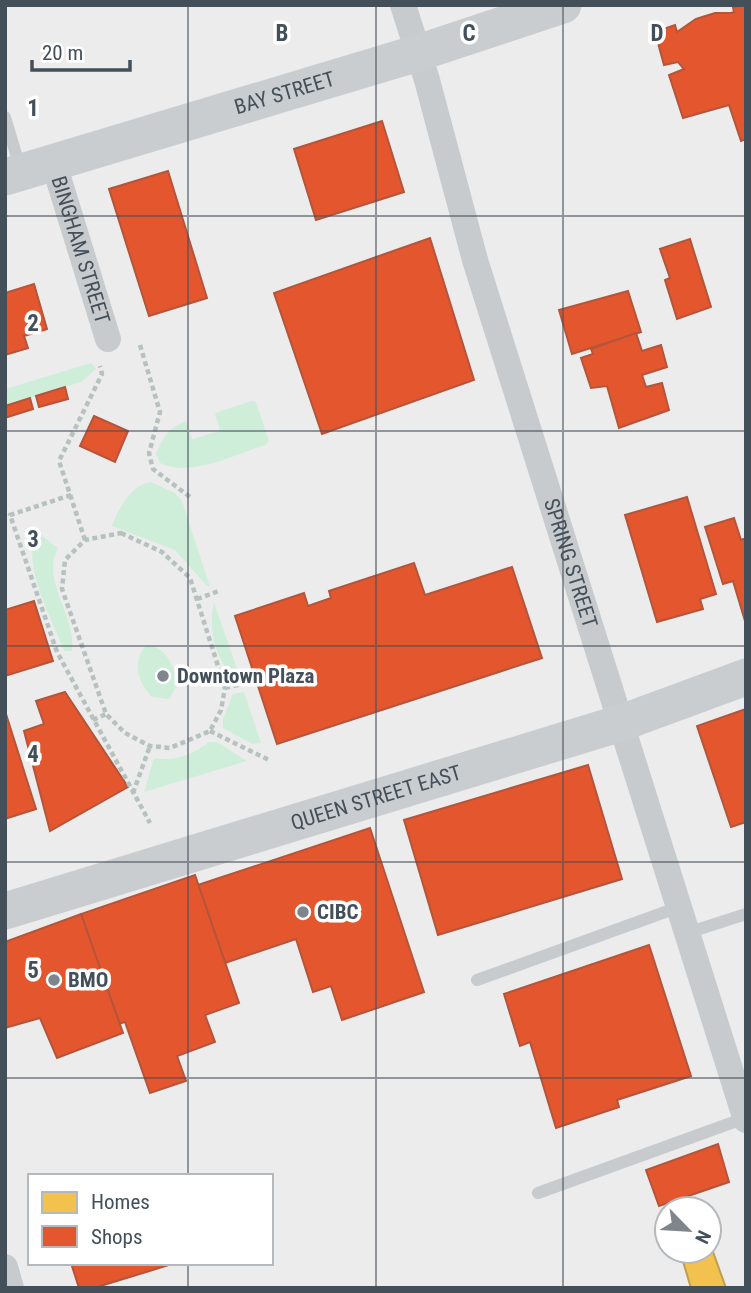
<svg xmlns="http://www.w3.org/2000/svg" width="751" height="1293" viewBox="0 0 751 1293" font-family="'Roboto Condensed',sans-serif">
	<style>
		.green { fill: #cfeeda }
		.homes { fill: #f2c14e; stroke: #be9f51; stroke-width: 2 }
		.shops { fill: #e4572e; stroke: #b4553b; stroke-width: 2 }
		.lines { fill: none; stroke-linecap: round; stroke-linejoin: round }
		.path { stroke: #b5c2bd; stroke-width: 4.5; stroke-dasharray: 5 3.5; stroke-linecap: butt }
		.lane { stroke: #c8cbcd; stroke-width: 12 }
		.street { stroke: #c8cbcd; stroke-width: 26 }
		.secondary { stroke: #c9cdd0; stroke-width: 37 }
		.grid { fill: none; stroke: #434f59; stroke-width: 2; stroke-opacity: 0.55 }
		.poi-dot { fill: #7e868c; stroke: #fff; stroke-width: 2.5 }
		.labels { text-anchor: middle; dominant-baseline: central; stroke-width: 7; stroke-linejoin: round; paint-order: stroke }
		.street-label { font-size: 21px; fill: #434f59; stroke: #fff }
		.poi-label { font-size: 21px; font-weight: bold; fill: #434f59; stroke: #fff; text-anchor: start }
		.grid-label { font-size: 23px; text-anchor: middle; font-weight: bold; fill: #434f59; stroke: #fff; stroke-width: 7; stroke-linejoin: round; paint-order: stroke }
	</style>
	<rect width="100%" height="100%" fill="#edecec"/>
	<!-- green -->
	<g class="green">
		<polygon points="91,363 96,369 81,382 5,406 5,389"/>
		<path d="M252 401 256 402 269 441 265 445C234 455 192 478 160 463L156 454C164 436 168 428 186 421L192 439 220 431 215 413Z"/>
		<path d="M151 482 175 493 182 501 210 587 206 585 175 550 112 526C118 509 132 484 151 482Z"/>
		<path d="M36 531 58 548C40 580 77 616 72 651H64C51 615 22 569 36 531Z"/>
		<path d="M214 602 239 675 237 679C214 661 208 629 214 602Z"/>
		<path d="M146 646C166 645 174 667 178 684L169 699 152 697C138 683 131 662 146 646Z"/>
		<polygon points="244,692 261,743 252,744 223,728 223,719 233,694"/>
		<path d="M209 742H217L247 761 144 792 154 758C174 762 194 754 209 742Z"/>
	</g>
	<!-- homes -->
	<polygon class="homes" points="712,1249 726,1288 691,1288 682,1258"/>
	<!-- shops -->
	<g class="shops">
		<polygon points="746,5 746,139 741,141 729,105 683,118 669,75 684,69 678,62 664,65 655,32 675,25 677,32 696,19 715,13 731,13 734,12 733,7"/>
		<polygon points="382,121 404,192 316,220 294,149"/>
		<polygon points="168,171 207,298 149,316 109,189"/>
		<polygon points="430,238 474,380 322,434 274,293"/>
		<polygon points="690,239 711,307 677,319 665,280 670,278 660,249"/>
		<polygon points="34,284 47,329 24,336 28,348 5,355 5,293"/>
		<polygon points="628,291 641,332 572,354 559,310"/>
		<polygon points="636,333 642,351 661,345 667,367 642,375 646,387 662,383 669,410 619,428 607,386 591,388 581,358 593,354 591,349"/>
		<polygon points="65,387 68,399 39,407 36,396"/>
		<polygon points="30,398 33,409 5,418 5,406"/>
		<polygon points="94,416 128,431 115,462 80,446"/>
		<polygon points="687,497 716,594 700,599 703,609 657,622 625,515"/>
		<polygon points="734,518 741,540 746,538 745,621 733,581 723,584 705,527"/>
		<polygon points="414,563 425,595 512,567 542,658 277,744 235,616 304,593 308,606 331,598 329,591"/>
		<polygon points="34,601 53,661 5,676 5,610"/>
		<polygon points="65,692 128,787 50,831 24,731 44,724 36,701"/>
		<polygon points="746,709 746,822 731,827 697,726"/>
		<polygon points="6,714 36,809 5,819 5,715"/>
		<polygon points="588,765 622,879 438,935 404,820"/>
		<polygon points="370,828 424,992 342,1020 331,986 313,992 296,939 225,963 198,885"/>
		<polygon points="195,875 239,1003 205,1015 215,1042 177,1056 186,1081 150,1093 125,1022 118,1024 81,914"/>
		<polygon points="81,914 123,1033 57,1058 40,1018 5,1028 5,942"/>
		<polygon points="649,945 691,1076 617,1100 619,1107 556,1128 530,1042 520,1046 504,994"/>
		<polygon points="718,1144 729,1182 659,1206 646,1170"/>
		<polygon points="71,1263 168,1263 169,1265 94,1288 79,1288"/>
	</g>
	<g class="lines">
		<!-- path -->
		<g class="path">
			<polyline points="140,345 160,412 149,453 153,469 190,497"/>
			<polyline points="71,495 10,515 57,652 150,823"/>
			<polygon points="121,533 162,552 190,578 225,688 221,710 210,731 170,748 150,746 125,733 106,714 62,589 65,560 85,540"/>
			<polyline points="85,540 59,461 102,374 100,366"/>
			<polyline points="197,599 219,591"/>
			<polyline points="225,688 247,683"/>
			<polyline points="93,720 106,714"/>
			<polyline points="210,731 271,761"/>
			<polyline points="133,793 150,746"/>
		</g>
		<!-- lane -->
		<g class="lane">
			<polyline points="5,117 21,171"/>
			<polyline points="687,933 746,914"/>
			<polyline points="477,980 679,907"/>
			<polyline points="538,1193 745,1118"/>
		</g>
		<!-- street -->
		<g class="street">
			<path id="s1" d="M403 5 427 80 475 260 746 1120"/>
			<path id="s2" d="M53 161 108 339"/>
			<polyline points="5,1267 11,1288"/>
		</g>
		<!-- secondary -->
		<g class="secondary">
			<path id="s3" d="M5 177 418 53 563 5"/>
			<path id="s4" d="M5 911 621 723 746 677"/>
		</g>
	</g>
	<!-- grid -->
	<path class="grid" d="M188 5V1176M376 5V1288M563 5V1288M5 216H746M5 431H746M5 646H746M5 862H746M5 1078H746M188 1263V1288"/>
	<!-- markers -->
	<g class="poi-dot">
		<circle cx="163" cy="676" r="7"/>
		<circle cx="303" cy="912" r="7"/>
		<circle cx="54" cy="980" r="7"/>
	</g>
	<g class="labels">
		<!-- street labels -->
		<g class="street-label">
			<text stroke="none"><textPath href="#s3" startOffset="292">BAY STREET</textPath></text>
			<text stroke="none"><textPath href="#s2" startOffset="93">BINGHAM STREET</textPath></text>
			<text stroke="none"><textPath href="#s1" startOffset="583">SPRING STREET</textPath></text>
			<text stroke="none"><textPath href="#s4" startOffset="388">QUEEN STREET EAST</textPath></text>
		</g>
		<!-- poi labels -->
		<g class="poi-label">
			<text x="177" y="676">Downtown Plaza</text>
			<text x="317" y="912">CIBC</text>
			<text x="68" y="980">BMO</text>
		</g>
	</g>
	<g class="grid-label">
		<text x="282" y="41">B</text>
		<text x="469" y="41">C</text>
		<text x="657" y="41">D</text>
		<text x="33" y="116">1</text>
		<text x="33" y="331">2</text>
		<text x="33" y="547">3</text>
		<text x="33" y="762">4</text>
		<text x="33" y="978">5</text>
	</g>
	<!-- border -->
	<rect width="751" height="1293" fill="none" stroke="#434f59" stroke-width="14"/>
	<!-- legend -->
	<rect x="28" y="1174" width="245" height="91" fill="#ffffff" stroke="#b4b9bd" stroke-width="2"/>
	<rect x="42" y="1192" width="35" height="21" fill="#f2c14e" stroke="#b4b9bd" stroke-width="2"/>
	<text x="91" y="1209" font-size="21" fill="#434f59">Homes</text>
	<rect x="42" y="1226" width="35" height="21" fill="#e4572e" stroke="#b4b9bd" stroke-width="2"/>
	<text x="91" y="1244" font-size="21" fill="#434f59">Shops</text>
	<!-- north arrow -->
	<g transform="translate(688 1230) rotate(115)"><circle r="33" fill="#ffffff" stroke="#b4b9bd" stroke-width="2"/>
	<path d="M0-5L12 26L0 18L-12 26Z" fill="#7e868c"/>
	<text y="-10" font-size="19" font-weight="bold" text-anchor="middle" fill="#434f59">N</text>
	</g>
	<!-- scale -->
	<path d="M32 60v10h98v-10" fill="none" stroke="#434f59" stroke-width="3.5"/>
	<text x="42" y="60" font-size="21" fill="#434f59" stroke="#ffffff" stroke-width="5" paint-order="stroke">20 m</text>
</svg>
